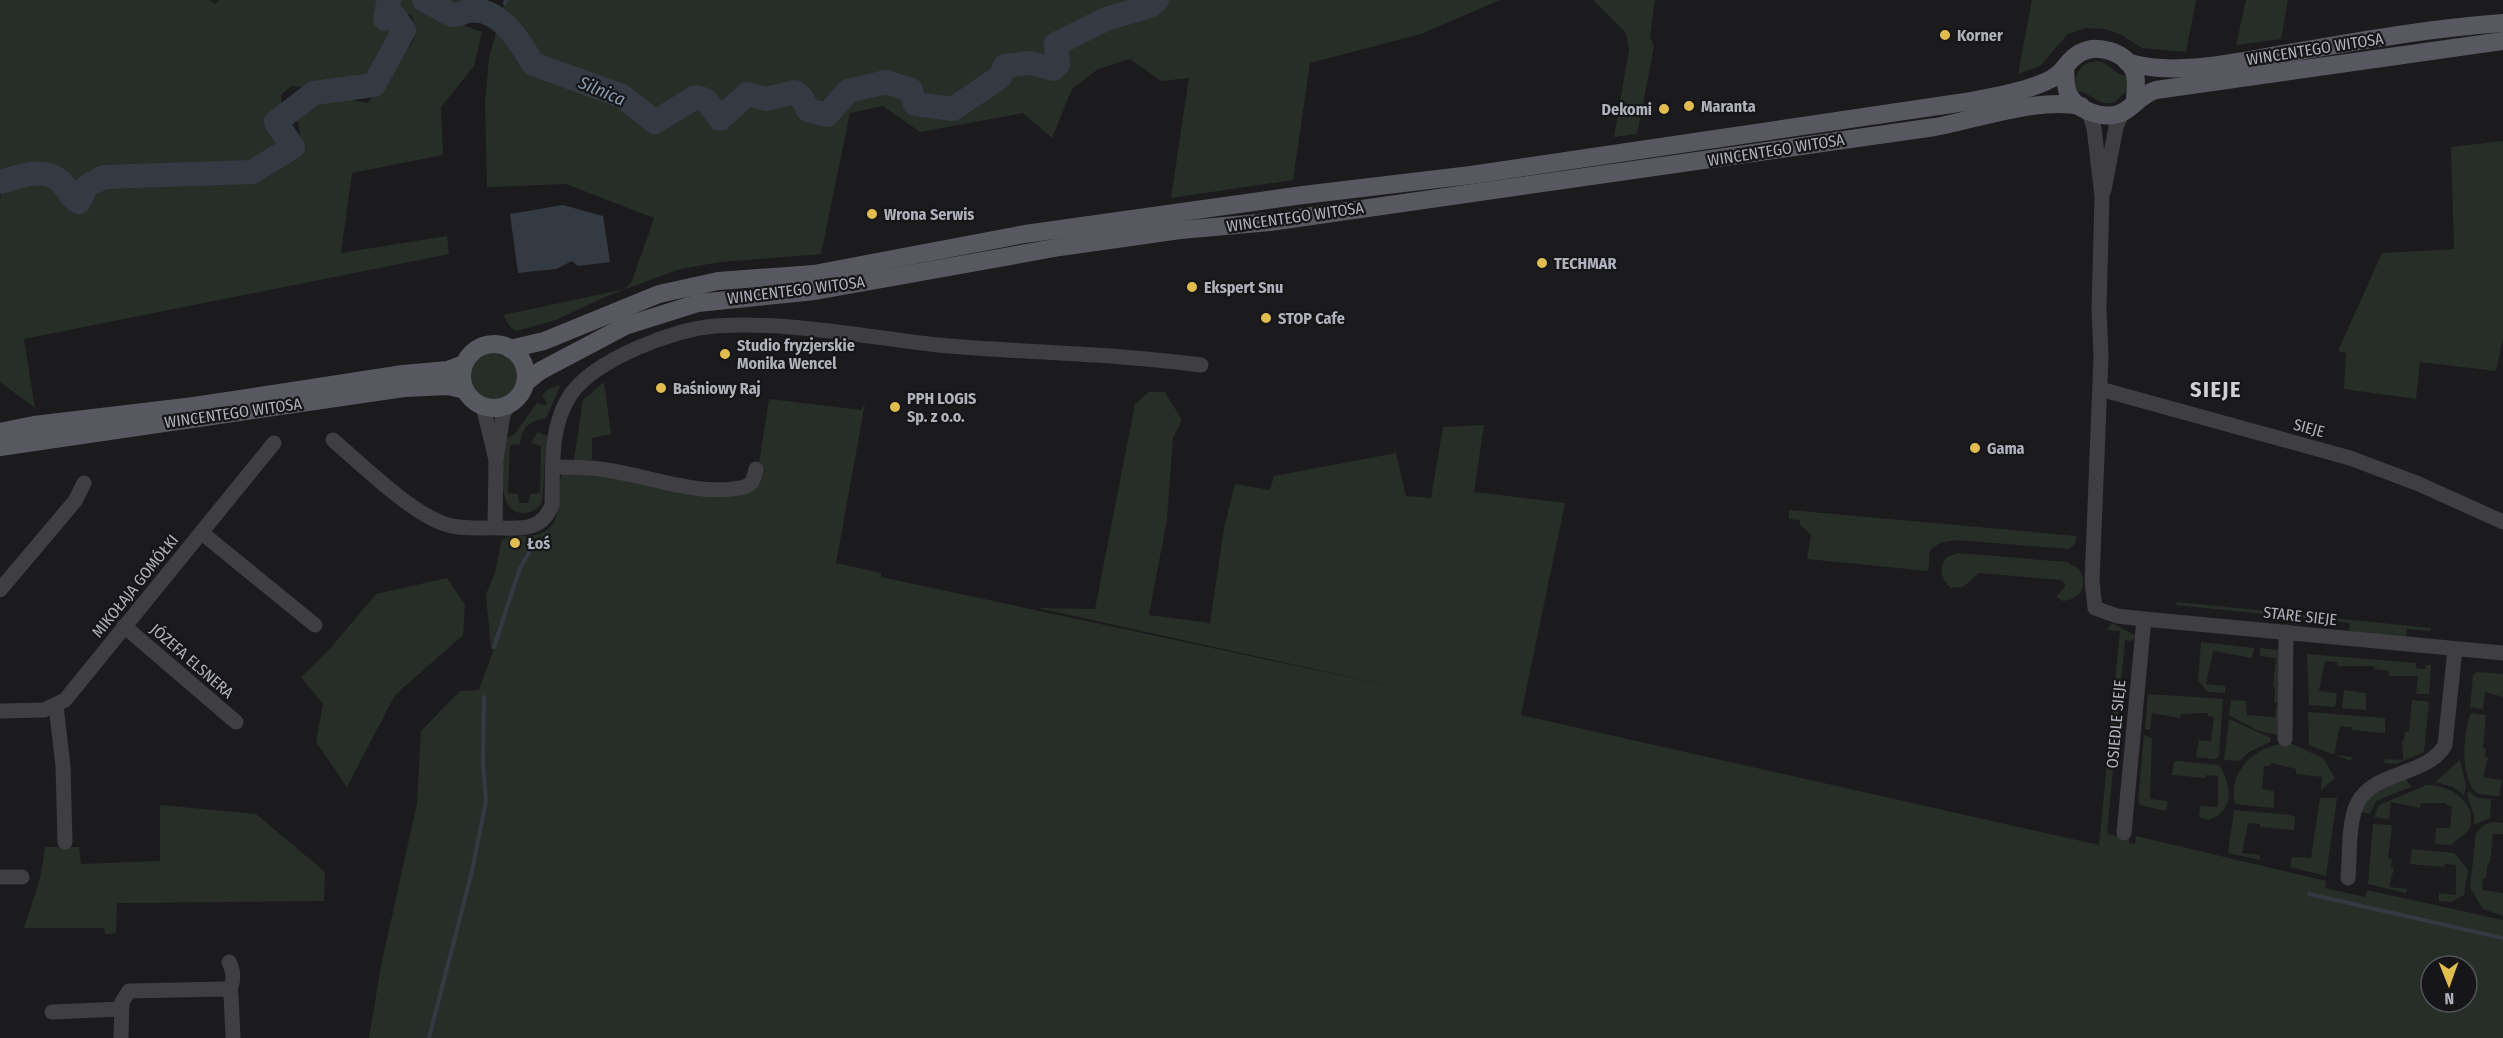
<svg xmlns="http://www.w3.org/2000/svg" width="2503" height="1038" viewBox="0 0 2503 1038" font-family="'Fira Sans Condensed',sans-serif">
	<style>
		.green { fill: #272e28; fill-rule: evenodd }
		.water { fill: #343a42 }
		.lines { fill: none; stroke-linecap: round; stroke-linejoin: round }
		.stream { stroke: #343a42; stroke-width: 4 }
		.river { stroke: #343a42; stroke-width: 24 }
		.minor { stroke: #3e3e43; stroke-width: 15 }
		.major { stroke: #585960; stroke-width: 18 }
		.poi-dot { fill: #e1bd4f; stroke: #161618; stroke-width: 2 }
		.labels { text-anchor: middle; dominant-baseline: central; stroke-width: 4.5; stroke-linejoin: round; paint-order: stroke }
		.poi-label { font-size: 16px; font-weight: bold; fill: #afb1bb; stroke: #161618; text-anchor: start }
		.street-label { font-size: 16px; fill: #afb1bb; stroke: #161618 }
		.water-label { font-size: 18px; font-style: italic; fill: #8a9bb2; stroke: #161618 }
		.district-label { font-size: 22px; font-weight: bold; letter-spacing: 1.5px; fill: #cfd1d7; stroke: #161618 }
	</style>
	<rect width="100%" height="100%" fill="#1b1b1d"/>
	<!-- green -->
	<g class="green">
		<path d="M0 0H209L215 4 219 0H381L383 21 396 20 403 23 402 37 386 57 367 89 356 91 291 86 281 95C282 113 290 129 289 148L248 169 216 173 155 166 104 170C94 183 87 197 69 190L64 177 44 167 0 178Z"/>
		<path d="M392 0H417L434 15 482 32 474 66 441 107 443 155 352 173 341 253 447 236 449 254 24 339 35 408 0 382V199L3 187 47 178C62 187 64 199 84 207L111 181 143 177 231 183 256 176 298 157C306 130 292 119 295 95L339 97 367 103C380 93 382 82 390 68 401 45 422 53 412 16L402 11 393 12Z"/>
		<polygon points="436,0 471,0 484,14 478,18"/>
		<polygon points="505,0 1500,0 1421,34 1310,63 1293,180 1171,198 1189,78 1161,81 1130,59 1098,69 1072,89 1052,138 1023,113 920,132 883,106 850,113 821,254 721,262 680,269 607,296 556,320 516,331 511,328 503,315 625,289 632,281 654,218 566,184 487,187 485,103 489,58"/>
		<polygon points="1593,0 1655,0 1650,36 1654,47 1637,134 1614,137 1629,50 1626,33"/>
		<polygon points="2032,0 2196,0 2186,52 2142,48 2120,34 2105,29 2086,28 2068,34 2040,66 2018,74"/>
		<polygon points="2246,0 2288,0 2281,39 2236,45"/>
		<path d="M2096 61C2109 62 2114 75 2127 76L2126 91 2115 102C2098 108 2091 91 2076 91 2073 75 2079 64 2096 61Z"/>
		<polygon points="2503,141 2503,337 2496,371 2420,362 2416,399 2344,389 2346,353 2338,351 2382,253 2454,249 2451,147"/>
		<circle cx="495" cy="376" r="26"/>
		<polygon points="604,382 611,434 592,438 592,460 574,460 583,400"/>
		<path d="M558 385 560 387 546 418C529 421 522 427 520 444L510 445 508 493 518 494 519 503H528L530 494 540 493 541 446 531 443 538 432 547 436 542 502C538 509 531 513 523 513 493 513 505 457 506 438L514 435 537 403 546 405 547 403 542 396 547 390Z"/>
		<path d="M1149 392H1165L1182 420 1173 438 1167 519 1149 615 1210 623 1224 528 1235 484 1270 490 1274 476 1396 453 1406 496 1431 498 1443 427 1484 425 1474 492 1565 503 1521 715 2099 845 2120 631 2107 630 2112 623 2136 636 2132 641 2125 640 2107 834 2129 839V843L2135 844 2136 836 2326 881 2325 888 2365 897 2367 890 2503 920V1038H369L381 966 417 803 421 731 460 691 479 690 494 649H491L486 594 495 573 501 542C510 529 537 544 551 526 564 511 554 488 563 472L745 490 758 469 769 399 861 410 865 403 836 563 881 573V577L1418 692 1038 608 1095 609 1135 404ZM2431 966H2467V1002H2431Z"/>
		<polygon points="1789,510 2077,536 2074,545 2069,549 1957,540 1940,543 1930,550 1928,571 1807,559 1811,535 1800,525 1800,520 1789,519"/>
		<path d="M1957 553 2067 562 2079 569C2088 584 2082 600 2063 601L2056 597 2066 585 2061 580 1979 573 1963 587 1951 588C1941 580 1938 566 1947 557Z"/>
		<polygon points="447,578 465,605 463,635 395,695 347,787 316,742 323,704 301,677 329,650 376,594"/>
		<polygon points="2177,602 2431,628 2430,631 2407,629 2406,638 2349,631 2350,623 2176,605"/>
		<polygon points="2201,642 2254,648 2252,658 2213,651 2206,684 2225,686 2225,693 2208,692 2198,681"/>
		<polygon points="2260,648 2280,650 2282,736 2259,731 2229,715 2231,700 2246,701 2247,715 2275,717 2277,703 2274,702 2275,687 2273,687 2276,658 2260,656"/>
		<polygon points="2307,654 2416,663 2416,668 2425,669 2426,665 2431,665 2429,694 2416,694 2418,676 2389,676 2389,671 2374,669 2374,666 2337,666 2337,662 2325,661 2319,691 2337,693 2335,707 2309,705"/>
		<polygon points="2477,672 2503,674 2503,697 2485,692 2483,709 2470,707 2473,675"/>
		<polygon points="2344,690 2366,693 2366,710 2342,708"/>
		<polygon points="2148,694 2223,699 2219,756 2215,759 2196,757 2199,740 2211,741 2214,717 2208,716 2208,713 2181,714 2180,718 2152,713 2150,730 2145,729"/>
		<polygon points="2412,700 2429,702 2424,752 2396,764 2384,763 2385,759 2403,760 2402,741 2404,741 2405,732 2409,732"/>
		<polygon points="2308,712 2385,718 2385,733 2352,730 2352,727 2340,726 2334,755 2352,757 2351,761 2309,745"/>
		<path d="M2471 713 2486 715 2483 748 2486 749 2485 757H2488L2483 777 2502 780 2499 796 2479 794C2459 783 2463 731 2471 713Z"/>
		<polygon points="2229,719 2271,738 2270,742 2249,752 2239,761 2224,760"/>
		<polygon points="2144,735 2152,738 2150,799 2168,801 2166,811 2140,805 2138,801"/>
		<path d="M2290 743 2323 758 2335 778 2321 790 2322 777 2296 774V769L2271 763 2270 766H2264L2262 789 2274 791V808L2235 804C2227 770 2257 744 2290 743Z"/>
		<polygon points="2460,760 2466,786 2464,795 2453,787 2435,782"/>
		<path d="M2177 761 2219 765C2232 785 2235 812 2208 820L2199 817 2200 806 2218 807V776L2206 775 2205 778 2172 775 2174 762Z"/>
		<path d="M2406 779 2411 787 2376 801 2370 814 2362 812C2368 791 2388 786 2406 779Z"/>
		<path d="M2427 785C2451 785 2479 803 2469 830L2451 845 2435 844 2436 828H2450L2452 807 2446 805V803H2421L2420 808 2391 802 2389 819 2374 817 2379 805Z"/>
		<path d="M2468 791 2478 798 2491 799 2490 818 2474 825C2477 812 2466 803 2468 791Z"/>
		<polygon points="2320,798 2337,798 2326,876 2290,867 2292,857 2311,858"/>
		<polygon points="160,805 256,814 325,872 324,901 117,903 116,933 105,934 104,928 24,928 40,879 45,847 79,847 81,864 160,861"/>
		<polygon points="2234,810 2290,815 2295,817 2294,830 2260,827 2260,824 2248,823 2242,853 2260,855 2260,860 2228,853"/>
		<polygon points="2495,822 2503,823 2503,834 2493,834 2490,863 2488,863 2486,878 2483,878 2482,890 2503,893 2503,916 2483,909 2470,888 2476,833 2486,824"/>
		<polygon points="2373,824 2392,825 2388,858 2392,859 2391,867 2394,868 2389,887 2407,889 2406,893 2368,884"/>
		<polygon points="2412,849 2454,853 2468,870 2464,895 2451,902 2439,901 2439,893 2456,895 2456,865 2445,864 2444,867 2410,864"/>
	</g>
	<!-- water -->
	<polygon class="water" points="563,205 603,216 610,262 578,266 572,261 556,269 518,273 510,214"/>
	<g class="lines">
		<!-- stream -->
		<g class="stream">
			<polyline points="505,3 506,0"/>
			<polyline points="501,19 501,15"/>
			<polyline points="494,647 520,568 534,544"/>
			<polyline points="2309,894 2503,938"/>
			<polyline points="429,1038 472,871 486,801 483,763 484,697"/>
		</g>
		<!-- river -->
		<g class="river">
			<path d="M424 0 452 15C459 15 463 12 469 11 499 6 521 43 533 64L622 96 655 122 696 97 706 100 720 119 747 94 766 99 795 92 802 98 808 110 827 115 848 91 886 82 911 90 915 104 953 109 1000 77 1005 66 1030 63 1053 69 1058 64 1056 44 1106 19 1150 6 1157 0"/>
			<path d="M0 182C18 177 44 166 60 181 68 188 68 196 79 202L87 186 104 177 252 172 293 147 276 122 314 93 374 85 404 30 395 17 385 19 389 0"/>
		</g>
		<!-- minor -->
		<g class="minor">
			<polyline points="2089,112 2094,128 2102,196 2099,309 2101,357 2092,581 2095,608 2117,616 2144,619 2503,653"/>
			<polyline points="2104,190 2116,127 2122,113"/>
			<polyline points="2100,389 2350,458 2419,484 2503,522"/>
			<polyline points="483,406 496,460"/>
			<path d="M333 440C361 464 414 516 448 525 465 530 485 527 503 528 526 529 543 528 552 505 553 468 549 426 571 394 595 360 675 328 716 326 790 321 864 337 938 345 1025 353 1113 353 1201 365"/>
			<path d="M553 467C573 467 593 467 613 471 654 478 702 497 744 487 753 485 754 477 756 469"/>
			<polyline points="495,527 496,460 503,415 508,405"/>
			<polyline points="202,533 315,625"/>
			<polyline points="0,590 75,501 84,483"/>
			<polyline points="124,626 236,722"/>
			<polyline points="56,706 63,766 65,842"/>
			<polyline points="0,711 44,710 65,700 274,443"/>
			<polyline points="2285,739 2286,632"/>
			<polyline points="2124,833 2144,619"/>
			<polyline points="0,877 22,877"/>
			<path d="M2348 878C2350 855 2348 824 2357 804 2373 770 2427 777 2445 745L2455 649"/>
			<path d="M229 962C234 971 234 982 229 991"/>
			<polyline points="52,1012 121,1009"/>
			<polyline points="121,1038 122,1002 129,991 225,989 231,994 233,1038"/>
		</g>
		<!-- major -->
		<g class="major">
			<path d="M2127 62C2176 78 2245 60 2295 52 2364 40 2433 28 2503 23"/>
			<path d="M2065 69C2066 77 2065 86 2068 93 2076 111 2104 120 2121 113 2134 107 2140 95 2156 90L2503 41"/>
			<circle cx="494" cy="376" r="32"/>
			<path d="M510 349 544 341 659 294 718 281 814 274 1025 234 1303 195 1471 175 1972 101C1996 96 2022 92 2045 82 2065 74 2065 61 2080 53 2097 43 2124 52 2133 69 2138 78 2135 91 2135 101"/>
			<path d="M525 383 540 371 625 326 698 303 815 291 1060 247 1180 230 1270 222 1935 127C1979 119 2038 97 2081 106"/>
			<polyline points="0,432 34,425 194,406 403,374 448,370 464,364"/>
			<polyline points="0,447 404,388 448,386 465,390"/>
		</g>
	</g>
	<!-- markers -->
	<g class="poi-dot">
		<circle cx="1945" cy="35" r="6"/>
		<circle cx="1689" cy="106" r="6"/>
		<circle cx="1664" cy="109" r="6"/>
		<circle cx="872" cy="214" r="6"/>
		<circle cx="1542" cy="263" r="6"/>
		<circle cx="1192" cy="287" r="6"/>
		<circle cx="1266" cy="318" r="6"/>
		<circle cx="725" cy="354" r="6"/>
		<circle cx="661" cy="388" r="6"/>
		<circle cx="895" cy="407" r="6"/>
		<circle cx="1975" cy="448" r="6"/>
		<circle cx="515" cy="543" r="6"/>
	</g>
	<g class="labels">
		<!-- poi labels -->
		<g class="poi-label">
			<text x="1957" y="35">Korner</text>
			<text x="1701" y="106">Maranta</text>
			<text x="1652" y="109" text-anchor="end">Dekomi</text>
			<text x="884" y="214">Wrona Serwis</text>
			<text x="1554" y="263">TECHMAR</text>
			<text x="1204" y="287">Ekspert Snu</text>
			<text x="1278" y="318">STOP Cafe</text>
			<text x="737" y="345">Studio fryzjerskie<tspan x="737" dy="18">Monika Wencel</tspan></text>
			<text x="673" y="388">Baśniowy Raj</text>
			<text x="907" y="398">PPH LOGIS<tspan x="907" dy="18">Sp. z o.o.</tspan></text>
			<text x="1987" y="448">Gama</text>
			<text x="527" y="543">Łoś</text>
		</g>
		<!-- street labels -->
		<g class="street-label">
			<text transform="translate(2315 49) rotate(-9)">WINCENTEGO WITOSA</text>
			<text transform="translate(1776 150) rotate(-9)">WINCENTEGO WITOSA</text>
			<text transform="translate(1295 217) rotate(-8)">WINCENTEGO WITOSA</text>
			<text transform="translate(796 290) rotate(-7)">WINCENTEGO WITOSA</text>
			<text transform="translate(233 413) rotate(-8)">WINCENTEGO WITOSA</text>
			<text transform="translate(2309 428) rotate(15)">SIEJE</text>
			<text transform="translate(135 586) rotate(-51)">MIKOŁAJA GOMÓŁKI</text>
			<text transform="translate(2300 616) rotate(6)">STARE SIEJE</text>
			<text transform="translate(192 661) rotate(41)">JÓZEFA ELSNERA</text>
			<text transform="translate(2116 724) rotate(-85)">OSIEDLE SIEJE</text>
		</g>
		<!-- water labels -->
		<g class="water-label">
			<text transform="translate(602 91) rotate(23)">Silnica</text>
		</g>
		<!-- district labels -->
		<g class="district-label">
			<text x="2216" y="389">SIEJE</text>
		</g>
	</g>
	<!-- north arrow -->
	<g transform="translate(2449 984) rotate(179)"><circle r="28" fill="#161618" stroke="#535459" stroke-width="1.5"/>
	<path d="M0-4.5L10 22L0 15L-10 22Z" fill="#e1bd4f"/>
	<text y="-9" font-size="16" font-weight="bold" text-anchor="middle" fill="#afb1bb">N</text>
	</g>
</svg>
